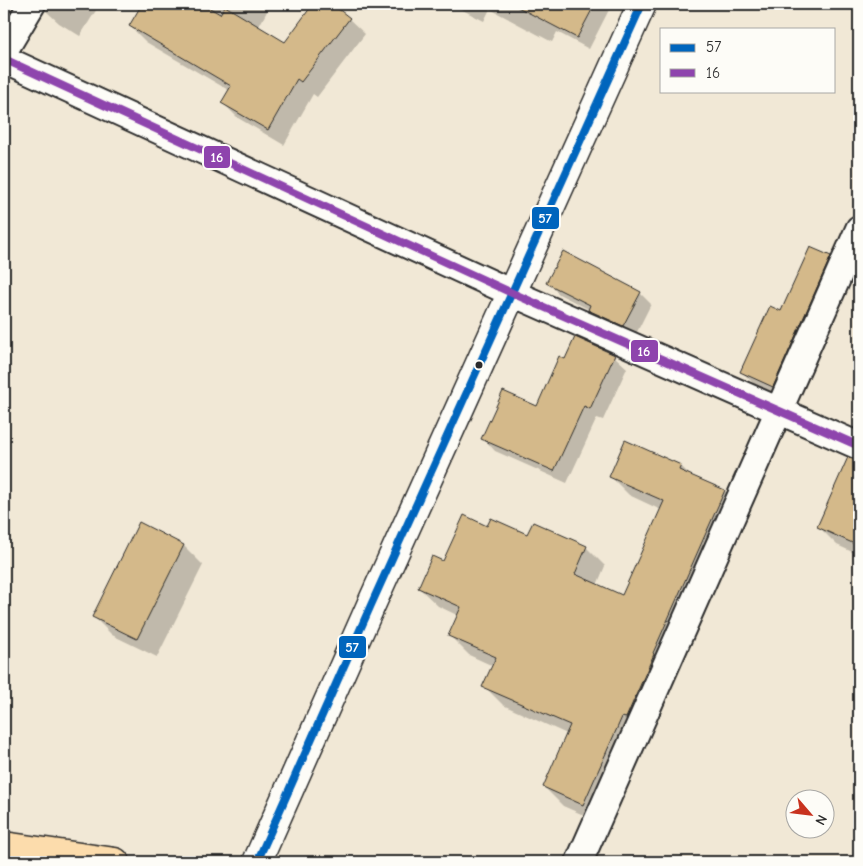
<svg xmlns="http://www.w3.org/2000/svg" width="863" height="866" viewBox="0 0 863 866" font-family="'Comic Neue',sans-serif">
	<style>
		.shadow { fill: #0003 }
		.building { fill: #d4b98a; stroke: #2b2b2b }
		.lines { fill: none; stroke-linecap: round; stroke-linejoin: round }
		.minor-casing { stroke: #2b2b2b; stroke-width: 30 }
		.tertiary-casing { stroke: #2b2b2b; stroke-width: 31 }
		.trunk-casing { stroke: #2b2b2b; stroke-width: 31 }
		.minor { stroke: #fdfcf7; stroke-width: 26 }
		.tertiary { stroke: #fdfcf7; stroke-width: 28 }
		.trunk { stroke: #fcdcac; stroke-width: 28 }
		.bus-1-casing { stroke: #fdfcf7; stroke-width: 11 }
		.bus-2-casing { stroke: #fdfcf7; stroke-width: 11 }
		.bus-1 { stroke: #0065bd; stroke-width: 8 }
		.bus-2 { stroke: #8e44ad; stroke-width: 8 }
		.bus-dot { fill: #2b2b2b; stroke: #fdfcf7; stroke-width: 2 }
		.line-badge { stroke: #fdfcf7; stroke-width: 2 }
		.badge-label { font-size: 14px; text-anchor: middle; font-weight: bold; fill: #fff }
	</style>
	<rect width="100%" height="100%" fill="#f1e8d6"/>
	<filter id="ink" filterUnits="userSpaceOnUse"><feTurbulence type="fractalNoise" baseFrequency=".02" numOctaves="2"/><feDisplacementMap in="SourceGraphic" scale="10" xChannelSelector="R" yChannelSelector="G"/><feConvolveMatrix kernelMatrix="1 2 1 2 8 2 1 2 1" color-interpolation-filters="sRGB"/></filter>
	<g filter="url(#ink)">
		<!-- shadow -->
		<g class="shadow">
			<polygon points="4,4 13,4 4,19"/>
			<polygon points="48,4 100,4 80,36 59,23 46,11"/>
			<polygon points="144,4 271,4 258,28 285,43 315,4 329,4 349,19 365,34 317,97 313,94 284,145 238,118 223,103 230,91 146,42 130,26"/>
			<polygon points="451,4 612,4 589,49 557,32 552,42 490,9 484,21"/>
			<polygon points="830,257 843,270 786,399 755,385 742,372"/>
			<polygon points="548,283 640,293 651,304 635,336 600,321 588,309 559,294"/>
			<polygon points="614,356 627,368 603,420 597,418 567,483 495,451 483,438 538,408 566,360"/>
			<polygon points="626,441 681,466 691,476 725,491 744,510 602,823 563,806 544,787 567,734 503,705 484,686 493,666 469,655 450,636 459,616 438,606 419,588 444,563 488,527 586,547 605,566 597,585 623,597 661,510 629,495 610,476"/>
			<polygon points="842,472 859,480 859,555 837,545 818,526"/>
			<polygon points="139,524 184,546 203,565 157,657 112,635 94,617"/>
		</g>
		<!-- building -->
		<g class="building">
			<polygon points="142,4 203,4 220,14 225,6 285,42 313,4 332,4 350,18 301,82 297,79 268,130 221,103 231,86 129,26"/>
			<polygon points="512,4 595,4 577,38"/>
			<polygon points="810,247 831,256 773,387 740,372 770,306 781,311"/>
			<polygon points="563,251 641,292 623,326 588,310 590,305 546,283"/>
			<polygon points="575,337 615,355 590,409 584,406 554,471 481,439 503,391 537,406 559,356 565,359"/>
			<polygon points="625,440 681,465 679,470 725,490 653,653 654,654 626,718 622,717 583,805 543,787 570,725 482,687 496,657 448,636 461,607 418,588 432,556 443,561 464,515 487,526 491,518 527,534 533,522 587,546 575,574 622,595 664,501 609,477"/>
			<polygon points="848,457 859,461 859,546 817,527"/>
			<polygon points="139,522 184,545 137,639 92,617"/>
		</g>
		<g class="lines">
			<defs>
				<g id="minor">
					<polyline points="4,51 32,4"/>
					<polyline points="4,59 512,293 859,446"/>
					<polyline points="579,862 859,229"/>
				</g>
				<polyline id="tertiary" points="257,862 371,605 642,4"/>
				<polyline id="trunk" points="4,846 115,862"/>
			</defs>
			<!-- minor casing -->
			<use href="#minor" class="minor-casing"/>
			<!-- tertiary casing -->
			<use href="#tertiary" class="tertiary-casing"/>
			<!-- trunk casing -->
			<use href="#trunk" class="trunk-casing"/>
			<!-- minor -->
			<use href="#minor" class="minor"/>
			<!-- tertiary -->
			<use href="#tertiary" class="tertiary"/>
			<!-- trunk -->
			<use href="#trunk" class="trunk"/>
			<defs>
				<polyline id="bus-1" points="257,862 371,605 642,4"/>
				<polyline id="bus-2" points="4,59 512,293 859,446"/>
			</defs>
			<!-- bus-1 casing -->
			<use href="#bus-1" class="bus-1-casing"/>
			<!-- bus-2 casing -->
			<use href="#bus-2" class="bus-2-casing"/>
			<!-- bus-1 -->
			<use href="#bus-1" class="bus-1"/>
			<!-- bus-2 -->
			<use href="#bus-2" class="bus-2"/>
		</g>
	</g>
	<!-- markers -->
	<circle class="bus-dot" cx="479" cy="365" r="4.5"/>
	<g class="line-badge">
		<rect x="203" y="145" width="28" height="24" rx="5" fill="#8e44ad"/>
		<rect x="531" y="206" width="29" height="24" rx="5" fill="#0065bd"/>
		<rect x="630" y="339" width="29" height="24" rx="5" fill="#8e44ad"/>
		<rect x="338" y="635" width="29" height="24" rx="5" fill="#0065bd"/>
	</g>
	<g class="badge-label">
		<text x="217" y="162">16</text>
		<text x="545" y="223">57</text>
		<text x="644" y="356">16</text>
		<text x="352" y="652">57</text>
	</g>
	<!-- margin -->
	<rect width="863" height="866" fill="none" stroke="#fdfcf7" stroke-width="20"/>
	<rect x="10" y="10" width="843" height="846" fill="none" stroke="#2b2b2b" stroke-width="2" filter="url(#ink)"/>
	<!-- legend -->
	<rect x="660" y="28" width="175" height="65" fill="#fdfcf7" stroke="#a9a8a5"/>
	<rect x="670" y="44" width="25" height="8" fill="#0065bd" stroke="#a9a8a5"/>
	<text x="706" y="52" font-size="15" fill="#2b2b2b">57</text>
	<rect x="670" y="69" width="25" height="8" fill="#8e44ad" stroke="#a9a8a5"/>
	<text x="706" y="78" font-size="15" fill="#2b2b2b">16</text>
	<!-- north arrow -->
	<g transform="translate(810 814) rotate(118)"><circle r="24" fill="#fdfcf7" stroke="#a9a8a5"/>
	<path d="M0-4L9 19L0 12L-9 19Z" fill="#c8321e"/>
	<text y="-8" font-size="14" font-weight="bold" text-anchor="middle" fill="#2b2b2b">N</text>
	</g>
</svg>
